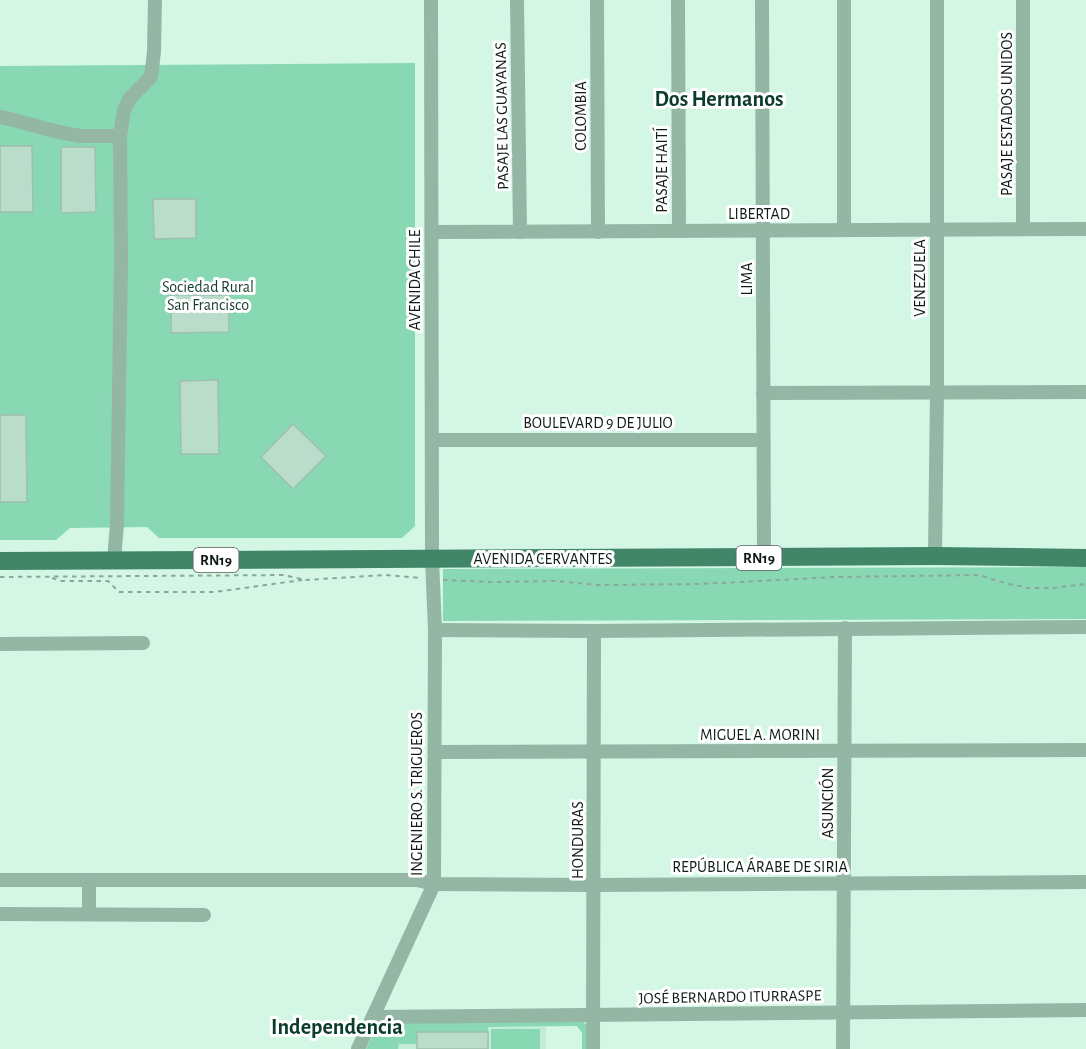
<svg xmlns="http://www.w3.org/2000/svg" width="1086" height="1049" viewBox="0 0 1086 1049" font-family="'Alegreya Sans',sans-serif">
	<style>
		.built { fill: #c2ecd7 }
		.green { fill: #88d8b3 }
		.building { fill: #badccb; stroke: #9fbfaf; stroke-width: 1.5 }
		.lines { fill: none; stroke-linecap: round; stroke-linejoin: round }
		.path { stroke: #8ca699; stroke-width: 2; stroke-dasharray: 4.5 4.5; stroke-linecap: butt }
		.minor { stroke: #93b6a5; stroke-width: 14 }
		.major { stroke: #418669; stroke-width: 18 }
		.labels { text-anchor: middle; dominant-baseline: central; stroke-width: 6; stroke-linejoin: round; paint-order: stroke }
		.shield { fill: #fff; stroke: #575f5b; stroke-width: 1.5 }
		.shield-label { font-size: 15px; font-weight: bold; fill: #0f1b15 }
		.street-label { font-size: 16px; fill: #0f1b15; stroke: #fff }
		.park-label { font-size: 16px; fill: #193f2f; stroke: #fff }
		.district-label { font-size: 22px; font-weight: bold; fill: #0b3c2a; stroke: #fff }
	</style>
	<rect width="100%" height="100%" fill="#d4f6e5"/>
	<!-- built -->
	<polygon class="built" points="487,1027 546,1027 546,1049 398,1049 398,1044 417,1044 417,1032 487,1032"/>
	<!-- green -->
	<g class="green">
		<polygon points="415,63 415,526 402,538 159,538 147,527 70,528 56,540 0,540 0,66"/>
		<polygon points="1086,567 1086,619 443,621 443,569"/>
		<path d="M583 1021 587 1026V1049H582V1033L577 1026 488 1027V1032H418L417 1044H399L398 1049H366C373 1036 374 1026 390 1023Z"/>
		<rect x="491" y="1029" width="49" height="20"/>
	</g>
	<!-- building -->
	<g class="building">
		<polygon points="0,146 32,146 33,212 0,212"/>
		<polygon points="61,147 95,147 96,212 61,213"/>
		<polygon points="153,199 196,199 196,238 154,239"/>
		<polygon points="171,295 229,295 229,332 171,333"/>
		<polygon points="218,380 219,454 181,454 180,381"/>
		<polygon points="0,415 26,415 27,502 0,502"/>
		<polygon points="293,424 326,456 293,489 261,457"/>
		<rect x="417" y="1032" width="71" height="17"/>
	</g>
	<g class="lines">
		<!-- path -->
		<g class="path">
			<polyline points="0,577 284,575 305,580 385,575 422,578"/>
			<polyline points="52,578 61,581 108,581 119,592 215,592 302,580"/>
			<polyline points="443,580 491,582 558,581 596,585 700,584 836,577 979,575 1005,583 1028,588 1052,588 1086,584"/>
		</g>
		<!-- minor -->
		<g class="minor">
			<polyline points="517,0 520,232"/>
			<polyline points="597,0 598,232"/>
			<polyline points="678,0 679,231"/>
			<polyline points="762,0 764,558"/>
			<polyline points="844,0 844,230"/>
			<polyline points="1023,0 1023,229"/>
			<path d="M0 117C27 122 56 134 82 136 95 136 108 136 120 136"/>
			<polyline points="432,232 1086,229"/>
			<polyline points="763,393 1086,392"/>
			<polyline points="432,440 763,440"/>
			<polyline points="935,556 937,392 937,0"/>
			<polyline points="114,560 117,524 121,260 120,136 124,110 130,98 151,77 154,52 155,0"/>
			<polyline points="435,630 594,631 1086,627"/>
			<polyline points="0,644 143,643"/>
			<polyline points="435,752 1086,750"/>
			<polyline points="0,880 417,880 434,884 594,885 1086,882"/>
			<polyline points="0,914 204,915"/>
			<polyline points="89,914 89,880"/>
			<polyline points="373,1017 1086,1010"/>
			<polyline points="358,1049 434,884 435,630 432,559 431,0"/>
			<polyline points="593,1049 594,631"/>
			<polyline points="843,1049 845,628"/>
		</g>
		<!-- major -->
		<polyline class="major" points="0,561 935,556 1086,558"/>
	</g>
	<g class="labels">
		<!-- shield labels -->
		<g class="shield">
			<rect x="736.5" y="546" width="45" height="24" rx="4.5"/>
			<rect x="193.5" y="548" width="45" height="24" rx="4.5"/>
		</g>
		<g class="shield-label">
			<text x="759" y="558">RN19</text>
			<text x="216" y="560">RN19</text>
		</g>
		<!-- street labels -->
		<g class="street-label">
			<text transform="translate(1007 114) rotate(-90)">PASAJE ESTADOS UNIDOS</text>
			<text transform="translate(502 116) rotate(-91)">PASAJE LAS GUAYANAS</text>
			<text transform="translate(581 116) rotate(-90)">COLOMBIA</text>
			<text transform="translate(662 170) rotate(-90)">PASAJE HAITÍ</text>
			<text x="759" y="214">LIBERTAD</text>
			<text transform="translate(920 278) rotate(-90)">VENEZUELA</text>
			<text transform="translate(747 279) rotate(-90)">LIMA</text>
			<text transform="translate(415 280) rotate(-90)">AVENIDA CHILE</text>
			<text x="598" y="423">BOULEVARD 9 DE JULIO</text>
			<text x="543" y="559">AVENIDA CERVANTES</text>
			<text x="760" y="735">MIGUEL A. MORINI</text>
			<text transform="translate(417 794) rotate(-90)">INGENIERO S. TRIGUEROS</text>
			<text transform="translate(828 803) rotate(-90)">ASUNCIÓN</text>
			<text transform="translate(578 840) rotate(-90)">HONDURAS</text>
			<text x="760" y="867">REPÚBLICA ÁRABE DE SIRIA</text>
			<text transform="translate(730 997) rotate(-1)">JOSÉ BERNARDO ITURRASPE</text>
		</g>
		<!-- park labels -->
		<g class="park-label">
			<text x="208" y="287">Sociedad Rural<tspan x="208" dy="18">San Francisco</tspan></text>
		</g>
		<!-- district labels -->
		<g class="district-label">
			<text x="719" y="99">Dos Hermanos</text>
			<text x="337" y="1027">Independencia</text>
		</g>
	</g>
</svg>
